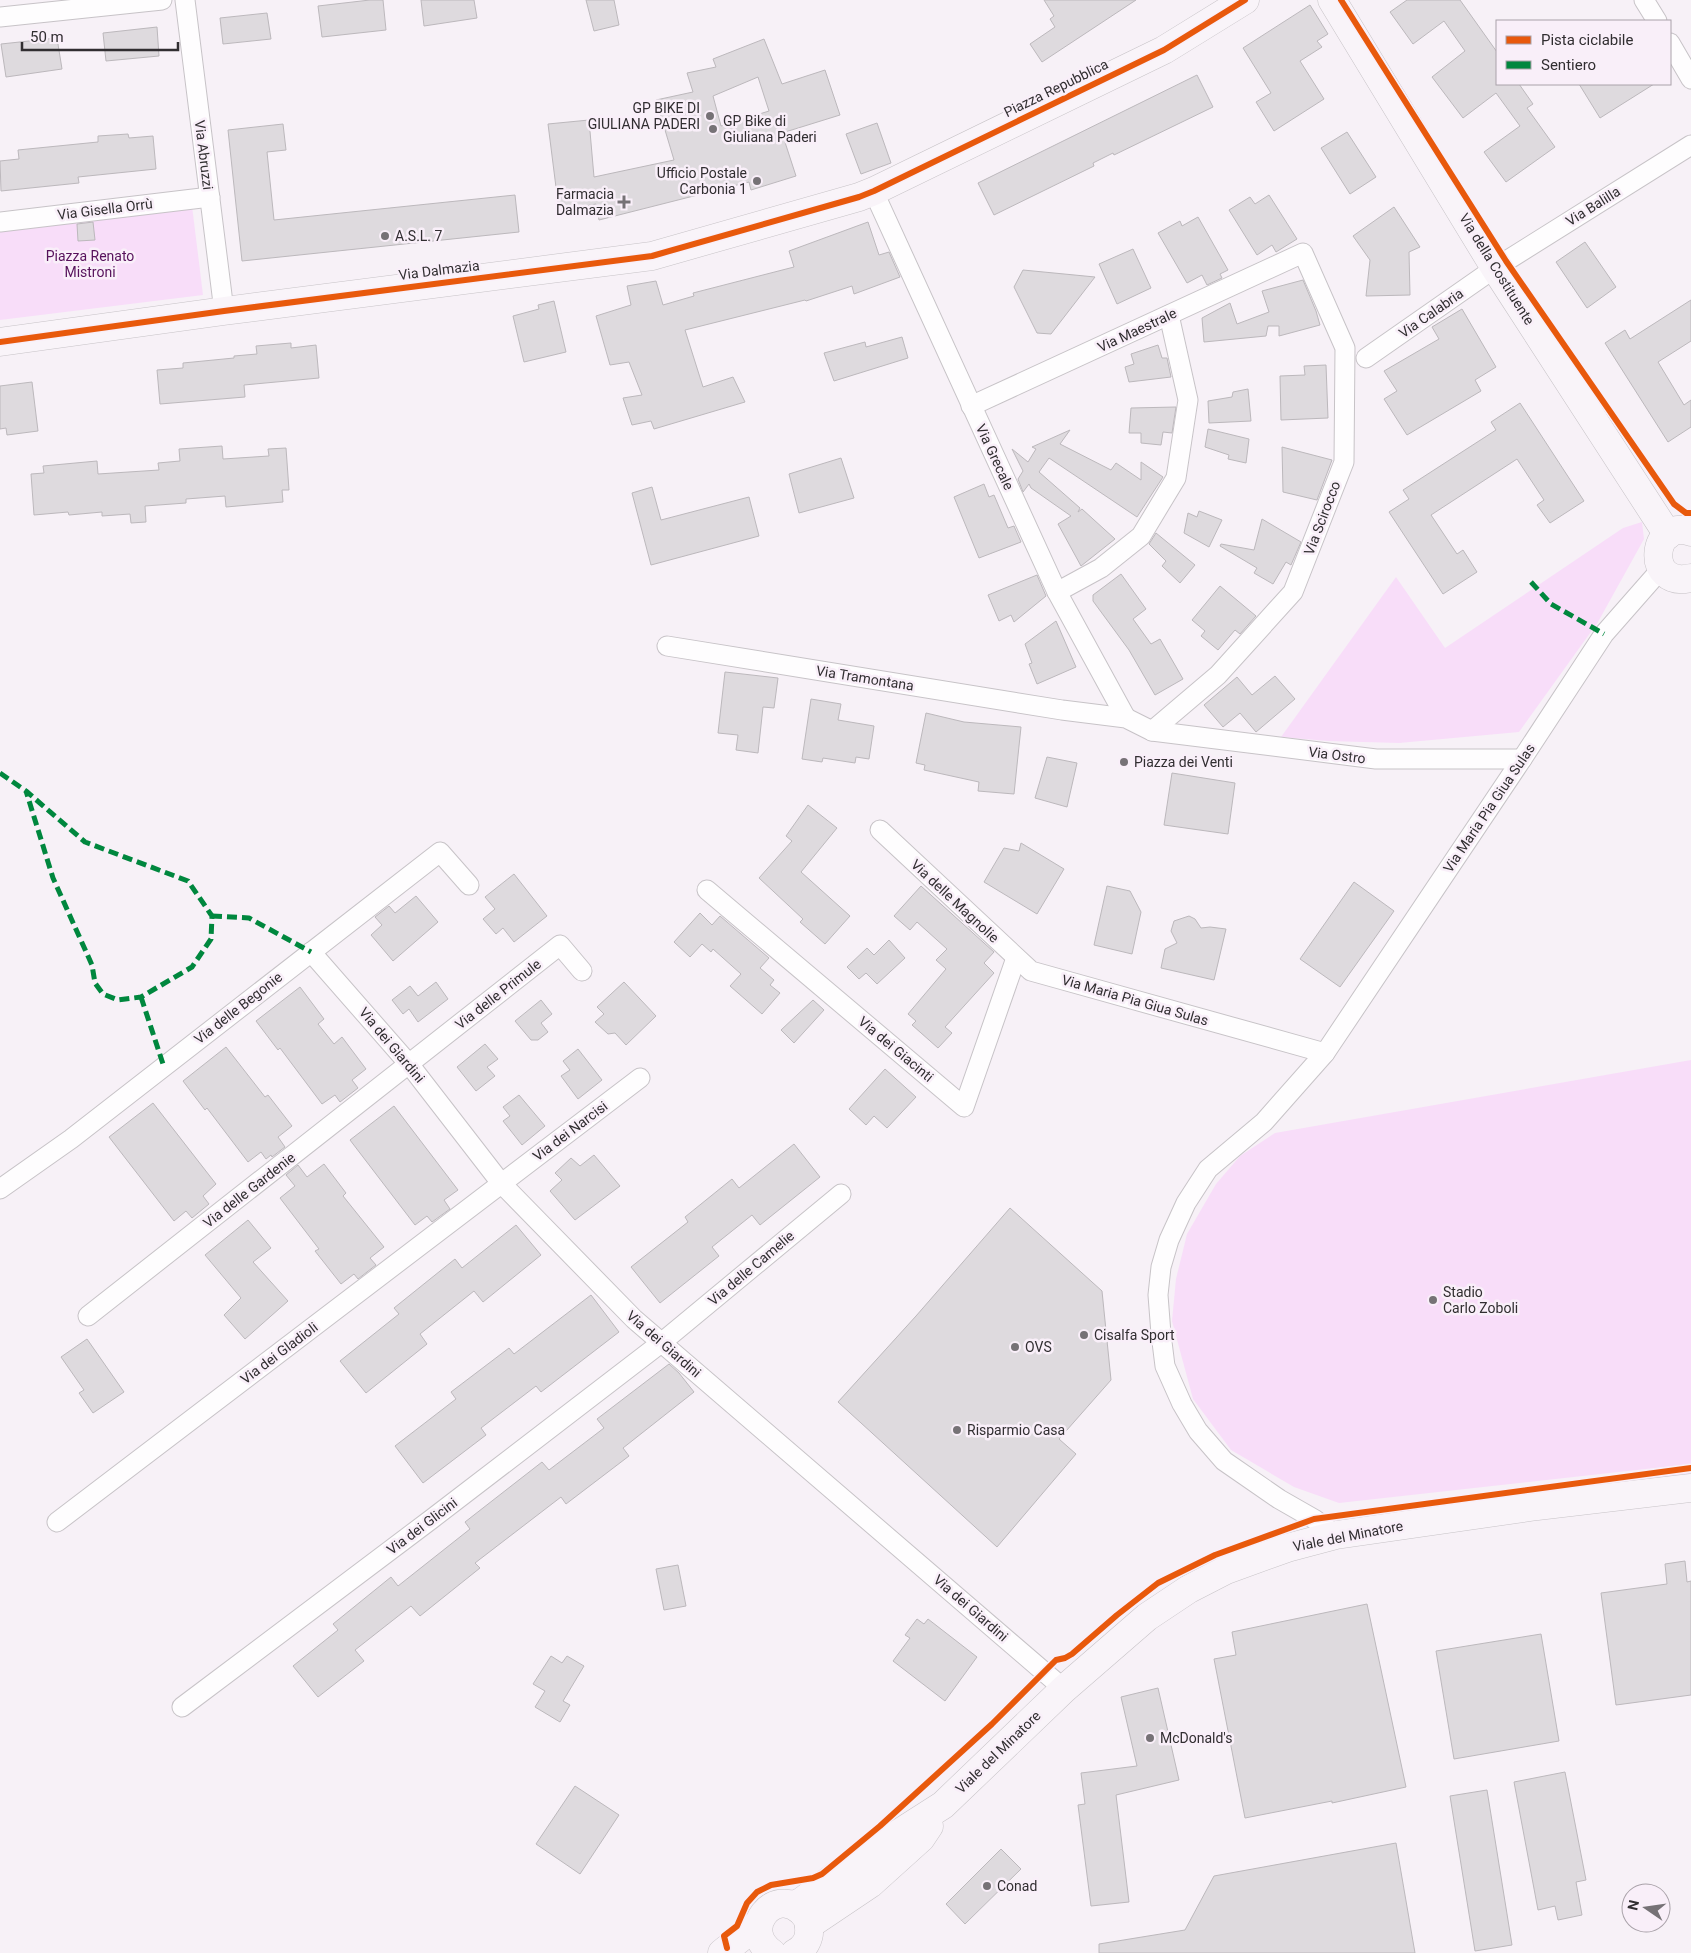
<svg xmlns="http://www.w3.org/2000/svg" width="1691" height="1953" viewBox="0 0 1691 1953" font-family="Roboto,sans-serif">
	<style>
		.green { fill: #f8ddf9 }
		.building { fill: #dedade; stroke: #bcb8bc; fill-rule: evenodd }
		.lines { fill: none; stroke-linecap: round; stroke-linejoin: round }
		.street-casing { stroke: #c7c3c7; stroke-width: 21 }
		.secondary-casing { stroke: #c7c3c7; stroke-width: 29 }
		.street { stroke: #fefdfe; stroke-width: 19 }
		.secondary { stroke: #f9f4f9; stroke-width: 28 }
		.quiet { stroke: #00873e; stroke-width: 5; stroke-dasharray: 10 5; stroke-linecap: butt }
		.cycleway-casing { stroke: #f9eff9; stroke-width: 9 }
		.cycleway { stroke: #e8590c; stroke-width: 6 }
		.poi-dot { fill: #767276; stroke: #f9eff9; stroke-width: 2 }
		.labels { text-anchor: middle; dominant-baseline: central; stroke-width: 5; stroke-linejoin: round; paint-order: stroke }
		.street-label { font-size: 14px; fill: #312e31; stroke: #f9eff9 }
		.poi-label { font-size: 14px; fill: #312e31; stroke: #f9eff9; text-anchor: start }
		.park-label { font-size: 14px; fill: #57125c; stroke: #f9eff9 }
	</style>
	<rect width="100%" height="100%" fill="#f7f1f7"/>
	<!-- green -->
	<g class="green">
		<polygon points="192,206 203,295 0,320 0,230"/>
		<polygon points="1642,522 1644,539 1598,622 1519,732 1399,743 1328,741 1281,737 1396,577 1445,648 1623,528"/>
		<polygon points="1691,1060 1691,1464 1339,1503 1294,1487 1231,1450 1193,1399 1172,1321 1176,1279 1187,1234 1216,1184 1240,1156 1275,1133"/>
		<polygon points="1691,1470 1691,1473 1606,1484 1606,1482"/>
		<polygon points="1597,1483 1598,1486 1415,1511 1414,1508"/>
	</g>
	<!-- building -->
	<g class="building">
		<polygon points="370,0 383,0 386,30 322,37 318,6"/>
		<polygon points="421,0 474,0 477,18 424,26"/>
		<polygon points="586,0 614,0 619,25 594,31"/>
		<polygon points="1044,0 1136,0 1042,62 1030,44 1055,27 1050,19 1054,16"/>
		<polygon points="1407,0 1460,0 1497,52 1497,84 1519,84 1533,104 1527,108 1555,147 1506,182 1484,152 1520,126 1496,93 1463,118 1432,77 1465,51 1444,21 1413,44 1390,12"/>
		<polygon points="1310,5 1328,34 1317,41 1322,47 1300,61 1324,99 1274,131 1256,102 1271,93 1243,48"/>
		<polygon points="267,13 271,39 223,44 220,18"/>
		<polygon points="157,27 159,56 106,61 103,33"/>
		<polygon points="57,38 62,69 6,77 1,44"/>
		<path d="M764 39 782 84 825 70 840 115 782 133 796 176 751 190 749 182 599 220 596 204 559 211 548 124 589 120 594 177 674 160 656 100 693 92 687 73 716 67 713 59ZM758 77 769 111 721 126 713 96Z"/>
		<polygon points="1197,75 1213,107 1114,155 1113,153 1093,163 1094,166 994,215 978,183"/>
		<polygon points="1579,84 1654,84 1600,118"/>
		<polygon points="877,123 891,163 861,174 846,134"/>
		<polygon points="283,124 286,150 267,152 274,220 515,195 519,232 242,261 228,130"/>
		<polygon points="1347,132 1376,177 1350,194 1321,148"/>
		<polygon points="128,134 129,138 153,136 156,169 78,177 79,183 1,191 0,161 19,159 18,150 98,142 98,136"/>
		<polygon points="1269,195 1297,239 1276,252 1272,245 1257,255 1229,210 1250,197 1255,204"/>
		<polygon points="1394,207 1420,247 1409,252 1410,295 1366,296 1370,260 1353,236"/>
		<polygon points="1198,217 1228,270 1220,274 1222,278 1207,285 1202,275 1187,283 1158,233 1180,221 1182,226"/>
		<polygon points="93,222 95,240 78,241 77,224"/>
		<polygon points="868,222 879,255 889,252 900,277 854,294 852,286 806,301 805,300 685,330 703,387 733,377 745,402 654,429 651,421 632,425 623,398 642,395 629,362 610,365 596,316 631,305 627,286 656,281 663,305 694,296 693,293 794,267 789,251"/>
		<polygon points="1585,242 1616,287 1587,308 1556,262"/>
		<polygon points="1133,249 1151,288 1117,304 1099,264"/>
		<polygon points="1023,270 1095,277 1051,334 1037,333 1014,287"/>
		<polygon points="1303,280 1316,311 1320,325 1279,336 1279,326 1268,326 1266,336 1204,342 1202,318 1230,303 1237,324 1269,312 1262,291"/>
		<polygon points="1691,300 1691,341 1658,362 1684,405 1691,400 1691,427 1668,442 1605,343 1625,330 1630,339"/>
		<polygon points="554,301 566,352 524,362 513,316 539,309 538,305"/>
		<polygon points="1462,309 1496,367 1475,380 1481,391 1407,435 1384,399 1397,391 1384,371 1439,339 1432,327"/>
		<polygon points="902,337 908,358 834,381 824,353 865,342 866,347"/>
		<polygon points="291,343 291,348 316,345 319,378 244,385 245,397 160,404 157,370 183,368 183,363 234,358 234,356 257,354 256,346"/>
		<polygon points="1158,345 1162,358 1167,358 1171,377 1129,382 1125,367 1134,364 1131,354"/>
		<polygon points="1326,365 1328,418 1281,420 1280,376 1305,375 1304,366"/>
		<polygon points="32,382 38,431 7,435 6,428 0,429 0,386"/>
		<polygon points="1248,389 1251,421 1209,423 1208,401 1232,397 1233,392"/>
		<polygon points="1520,403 1584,501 1550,523 1537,505 1544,500 1517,459 1431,515 1457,554 1463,550 1477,572 1443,594 1389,512 1409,499 1403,490 1496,430 1491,422"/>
		<polygon points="1176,407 1172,433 1163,432 1161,445 1141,443 1141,433 1129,433 1131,408"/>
		<polygon points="1208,429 1249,439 1246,463 1228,459 1229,455 1205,447"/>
		<polygon points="1070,430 1060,444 1111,470 1116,463 1141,480 1141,462 1163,477 1137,517 1049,458 1039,472 1080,508 1078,512 1082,509 1115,539 1081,566 1058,524 1071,516 1031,488 1029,484 1023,492 1018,479 1023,471 1012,449 1028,462 1036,449 1032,447"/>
		<polygon points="222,446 223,459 269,456 268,449 286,448 289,490 282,490 283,502 226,507 225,496 186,499 186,503 145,506 146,522 131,523 130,514 102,516 102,512 69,515 68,512 34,515 31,474 44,473 43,466 97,461 98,474 159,470 158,463 180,461 179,449"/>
		<polygon points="1282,447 1332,460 1317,500 1283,492"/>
		<polygon points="841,458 854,498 799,513 789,474"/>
		<polygon points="984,484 989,497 994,495 1008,528 1014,526 1021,542 979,558 954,497"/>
		<polygon points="652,487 661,520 749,497 759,536 651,565 632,493"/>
		<polygon points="1199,511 1222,520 1209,547 1184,533 1188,513 1197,517"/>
		<polygon points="1262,519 1301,542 1291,565 1286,562 1273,584 1254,573 1257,568 1220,546 1221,544 1254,550"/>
		<polygon points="1156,533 1195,565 1180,583 1162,566 1166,561 1149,544"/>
		<polygon points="1121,574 1146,609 1133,619 1151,644 1160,639 1183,679 1155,695 1129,650 1093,601 1093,595"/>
		<polygon points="1037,575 1046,596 1014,622 1011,615 999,621 988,595"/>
		<polygon points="1220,586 1256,616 1240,634 1235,630 1218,650 1201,636 1205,631 1192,620"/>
		<polygon points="1056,621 1076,667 1037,684 1029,664 1032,663 1025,644"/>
		<polygon points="725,672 778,678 774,708 763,707 758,753 736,750 738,735 718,733"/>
		<polygon points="1275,676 1295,699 1256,732 1240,713 1223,727 1204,705 1237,677 1252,695"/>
		<polygon points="811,699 841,704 838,720 874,726 869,759 856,757 855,763 823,758 822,762 802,759"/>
		<polygon points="926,713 964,722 1021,727 1014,794 978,791 979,782 924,770 925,765 916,763"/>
		<polygon points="1047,757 1077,763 1067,807 1035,798"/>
		<polygon points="1172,773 1235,783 1228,834 1164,825"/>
		<polygon points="808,805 837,828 801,872 850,916 825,944 800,922 803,919 759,878 792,841 786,836"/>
		<polygon points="1021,843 1064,869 1037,914 984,882 1004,848 1019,851"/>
		<polygon points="514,874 547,916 514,942 503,928 496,934 483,919 495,909 485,897"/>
		<polygon points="1354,882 1394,911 1340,987 1300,959"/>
		<polygon points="921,886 994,952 984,963 994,973 945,1027 952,1033 938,1048 912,1025 916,1021 908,1014 946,969 936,960 947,949 917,922 910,930 894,916"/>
		<polygon points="1107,886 1130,891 1141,912 1132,954 1094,945"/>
		<polygon points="416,896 438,922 393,961 371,935 382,925 375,917 389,906 395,913"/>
		<polygon points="700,913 712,925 720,916 769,958 760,968 774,980 770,985 780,993 762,1014 730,986 741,974 713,949 711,952 702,944 690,957 674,942"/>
		<polygon points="1189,916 1195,919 1201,928 1210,927 1226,929 1214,980 1161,968 1165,949 1177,943 1171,931 1174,921"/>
		<polygon points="889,940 905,958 877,984 866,973 859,979 847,967 867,948 874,955"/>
		<polygon points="436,982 448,999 418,1022 409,1009 403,1014 392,1000 410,986 418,996"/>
		<polygon points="624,982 656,1016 626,1045 615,1033 608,1034 595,1022 604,1014 597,1007"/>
		<polygon points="300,987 324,1019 318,1024 334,1044 342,1037 366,1069 352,1080 358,1088 340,1102 335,1095 322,1104 280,1048 278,1050 256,1021"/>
		<polygon points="541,1000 552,1014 541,1023 548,1032 538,1040 531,1040 515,1021"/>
		<polygon points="813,1000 824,1010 794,1043 781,1030"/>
		<polygon points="485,1044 498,1059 487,1067 495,1076 476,1091 457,1067"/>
		<polygon points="226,1047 265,1097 268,1095 292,1126 278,1137 285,1147 272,1157 271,1155 266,1159 261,1152 248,1162 207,1108 205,1110 183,1081"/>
		<polygon points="578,1049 602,1080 578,1099 561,1076 570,1070 563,1061"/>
		<polygon points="885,1069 916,1097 887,1128 874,1116 866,1125 849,1109"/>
		<polygon points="519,1095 545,1126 522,1145 503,1121 510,1116 503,1107"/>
		<polygon points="153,1103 216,1184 203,1196 209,1204 192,1218 186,1211 174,1221 109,1137"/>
		<polygon points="394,1106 458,1190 444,1200 450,1209 432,1222 427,1216 415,1225 350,1140"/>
		<polygon points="794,1144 820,1177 760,1225 752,1215 712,1247 719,1256 660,1303 631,1267 688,1222 685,1217 732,1179 739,1188"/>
		<polygon points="594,1155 620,1186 575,1220 550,1191 562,1180 555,1173 571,1158 580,1166"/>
		<polygon points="324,1164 346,1193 343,1196 384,1247 370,1258 376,1265 358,1279 354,1274 341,1284 315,1251 319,1249 280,1198 295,1186 286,1175 298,1165 307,1177"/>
		<polygon points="1010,1208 1102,1291 1111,1380 1059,1439 1076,1454 997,1547 838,1402 916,1316"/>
		<polygon points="248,1220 271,1248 253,1262 288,1301 245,1339 224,1315 241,1298 205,1255"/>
		<polygon points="516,1225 541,1255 483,1302 474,1291 420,1334 427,1344 366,1393 340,1361 399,1314 394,1308 455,1259 462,1268"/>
		<polygon points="591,1295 619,1332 541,1392 536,1386 481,1428 486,1435 423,1483 395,1446 456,1399 451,1392 509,1348 514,1354"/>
		<polygon points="87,1339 124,1392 93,1413 79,1393 84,1390 61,1357"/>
		<polygon points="669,1364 679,1373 694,1392 623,1448 629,1456 566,1504 561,1497 475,1563 480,1568 420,1616 411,1606 355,1650 364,1661 318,1697 293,1666 338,1630 333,1624 391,1577 398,1586 470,1529 465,1522 542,1462 549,1470 604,1428 597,1419"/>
		<polygon points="1685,1561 1687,1582 1691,1581 1691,1695 1616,1705 1601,1593 1667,1584 1665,1564"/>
		<polygon points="678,1565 686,1606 664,1610 656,1569"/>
		<polygon points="1367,1604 1406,1787 1332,1803 1332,1801 1245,1818 1214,1659 1236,1655 1232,1632"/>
		<polygon points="917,1619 924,1624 928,1619 977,1657 945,1701 893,1661 910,1638 905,1635"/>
		<polygon points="1541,1634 1559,1741 1454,1759 1436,1651"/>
		<polygon points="551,1656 562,1663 567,1656 584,1666 563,1701 570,1705 560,1722 535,1707 545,1691 533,1684"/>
		<polygon points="1158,1688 1179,1780 1116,1795 1129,1902 1091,1906 1078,1805 1085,1804 1081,1773 1137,1766 1121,1697"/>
		<polygon points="1565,1772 1586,1880 1576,1882 1582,1915 1558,1920 1555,1906 1538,1910 1514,1782"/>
		<polygon points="575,1786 619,1815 580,1874 536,1844"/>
		<polygon points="1487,1790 1512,1945 1475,1951 1450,1796"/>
		<polygon points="1396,1843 1415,1953 1099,1953 1099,1944 1185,1930 1214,1876"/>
		<polygon points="1001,1849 1021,1869 965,1924 946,1904"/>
	</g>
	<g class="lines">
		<defs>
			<g id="street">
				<polyline points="185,0 224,311"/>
				<polyline points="1644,0 1657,21"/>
				<polyline points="0,17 162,0"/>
				<polyline points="1670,43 1691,79"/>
				<polyline points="874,191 877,199 1057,592 1126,718"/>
				<polyline points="0,222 210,197"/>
				<polyline points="1366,358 1495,268 1691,145"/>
				<polyline points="971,406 1303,253 1345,348 1344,462 1293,592 1218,675 1152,731"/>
				<polyline points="1057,592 1101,568 1141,536 1176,478 1188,400 1169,315"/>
				<polyline points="667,646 1062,710 1126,718 1152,731 1376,759 1522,759"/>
				<polyline points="880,830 1031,971 1325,1053"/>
				<polyline points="707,890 964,1107 1016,958"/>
				<polyline points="311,952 409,1064 501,1183 634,1319 1064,1689"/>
				<polyline points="0,1189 71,1139 440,852 469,885"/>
				<polyline points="88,1316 560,945 582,971"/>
				<polyline points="57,1522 640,1078"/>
				<polyline points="1336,1535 1314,1519 1279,1499 1224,1461 1198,1431 1182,1404 1165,1366 1161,1334 1158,1295 1161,1267 1169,1240 1186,1203 1208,1169 1264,1122 1325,1053 1522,759 1604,634 1662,568"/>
				<polyline points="182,1707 433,1518 661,1343 841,1194"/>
			</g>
			<g id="secondary">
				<polyline points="1332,0 1495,268 1668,535"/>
				<polyline points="0,342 224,311 652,256 859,197 874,191 1164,50 1245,0"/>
				<path d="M1691 532C1651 517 1644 589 1691 578"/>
				<polyline points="793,1905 801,1902 857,1860 943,1805 1064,1689 1147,1617 1189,1589 1226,1570 1287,1548 1336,1535 1537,1506 1691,1488"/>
				<polyline points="809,1925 870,1884 921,1838 929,1826"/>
				<polyline points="722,1953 758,1924"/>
				<path d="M772 1953C738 1929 775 1886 801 1911 806 1915 809 1921 809 1928 810 1938 805 1948 795 1953"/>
			</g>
		</defs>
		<!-- street casing -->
		<use href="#street" class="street-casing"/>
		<!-- secondary casing -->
		<use href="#secondary" class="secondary-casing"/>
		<!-- street -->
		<use href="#street" class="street"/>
		<!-- secondary -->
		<use href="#secondary" class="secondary"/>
		<!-- quiet -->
		<g class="quiet">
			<polyline points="1531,582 1551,604 1604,634"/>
			<polyline points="0,773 26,791 85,842 188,881 212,916 211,939 192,967 141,997 118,1000 103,994 95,983 92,965 53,878 26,791"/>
			<polyline points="212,916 249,918 311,952"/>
			<polyline points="141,997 164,1067"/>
		</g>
		<defs>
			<g id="cycleway">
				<polyline points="1341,0 1506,261 1674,504 1686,513 1691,513"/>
				<polyline points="0,342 224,311 652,256 859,197 874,191 1164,50 1245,0"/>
				<polyline points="727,1948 724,1936 737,1926 747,1903 757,1892 771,1885 813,1878 822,1874 880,1826 992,1724 1056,1660 1065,1658 1072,1654 1117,1615 1158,1583 1215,1555 1314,1519 1691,1468"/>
			</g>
		</defs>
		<!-- cycleway casing -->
		<use href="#cycleway" class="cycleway-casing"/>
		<!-- cycleway -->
		<use href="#cycleway" class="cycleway"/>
	</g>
	<!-- markers -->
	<g class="poi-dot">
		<circle cx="710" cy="116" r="5"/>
		<circle cx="713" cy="129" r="5"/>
		<circle cx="757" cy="181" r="5"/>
		<path d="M621.5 194.5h5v5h5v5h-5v5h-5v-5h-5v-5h5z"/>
		<circle cx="385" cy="236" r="5"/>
		<circle cx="1124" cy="762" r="5"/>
		<circle cx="1433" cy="1300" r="5"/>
		<circle cx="1084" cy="1335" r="5"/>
		<circle cx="1015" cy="1347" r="5"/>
		<circle cx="957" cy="1430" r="5"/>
		<circle cx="1150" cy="1738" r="5"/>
		<circle cx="987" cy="1886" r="5"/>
	</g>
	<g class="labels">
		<!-- street labels -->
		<g class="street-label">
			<text transform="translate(1056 88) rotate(-26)">Piazza Repubblica</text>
			<text transform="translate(204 155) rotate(83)">Via Abruzzi</text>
			<text transform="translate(1593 206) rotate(-32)">Via Balilla</text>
			<text transform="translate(105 209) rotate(-7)">Via Gisella Orrù</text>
			<text transform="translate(1497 269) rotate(58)">Via della Costituente</text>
			<text transform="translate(439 270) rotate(-7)">Via Dalmazia</text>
			<text transform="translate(1431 313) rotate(-35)">Via Calabria</text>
			<text transform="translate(1137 330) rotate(-25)">Via Maestrale</text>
			<text transform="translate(995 457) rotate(65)">Via Grecale</text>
			<text transform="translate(1322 518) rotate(-69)">Via Scirocco</text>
			<text transform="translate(865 678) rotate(9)">Via Tramontana</text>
			<text transform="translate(1337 755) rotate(7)">Via Ostro</text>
			<text transform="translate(1489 808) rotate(-56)">Via Maria Pia Giua Sulas</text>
			<text transform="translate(955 901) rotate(43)">Via delle Magnolie</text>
			<text transform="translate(498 994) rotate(-38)">Via delle Primule</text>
			<text transform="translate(1135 1000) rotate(16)">Via Maria Pia Giua Sulas</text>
			<text transform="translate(238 1008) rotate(-38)">Via delle Begonie</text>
			<text transform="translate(392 1045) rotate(50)">Via dei Giardini</text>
			<text transform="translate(896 1049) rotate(40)">Via dei Giacinti</text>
			<text transform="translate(570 1131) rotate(-37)">Via dei Narcisi</text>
			<text transform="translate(249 1190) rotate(-38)">Via delle Gardenie</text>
			<text transform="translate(751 1268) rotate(-40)">Via delle Camelie</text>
			<text transform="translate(664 1344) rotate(41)">Via dei Giardini</text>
			<text transform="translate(279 1353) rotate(-37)">Via dei Gladioli</text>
			<text transform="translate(422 1526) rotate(-37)">Via dei Glicini</text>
			<text transform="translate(1348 1536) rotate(-11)">Viale del Minatore</text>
			<text transform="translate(971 1608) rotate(41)">Via dei Giardini</text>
			<text transform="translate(998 1752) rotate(-44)">Viale del Minatore</text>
		</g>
		<!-- poi labels -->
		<g class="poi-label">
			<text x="700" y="108" text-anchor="end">GP BIKE DI<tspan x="700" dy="16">GIULIANA PADERI</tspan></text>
			<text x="723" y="121">GP Bike di<tspan x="723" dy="16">Giuliana Paderi</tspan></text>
			<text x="747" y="173" text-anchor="end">Ufficio Postale<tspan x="747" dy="16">Carbonia 1</tspan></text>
			<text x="614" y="194" text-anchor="end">Farmacia<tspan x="614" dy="16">Dalmazia</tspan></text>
			<text x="395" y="236">A.S.L. 7</text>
			<text x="1134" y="762">Piazza dei Venti</text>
			<text x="1443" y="1292">Stadio<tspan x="1443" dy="16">Carlo Zoboli</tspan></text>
			<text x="1094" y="1335">Cisalfa Sport</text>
			<text x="1025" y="1347">OVS</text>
			<text x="967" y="1430">Risparmio Casa</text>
			<text x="1160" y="1738">McDonald's</text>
			<text x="997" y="1886">Conad</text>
		</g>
		<!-- park labels -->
		<g class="park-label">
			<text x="90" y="256">Piazza Renato<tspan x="90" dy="16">Mistroni</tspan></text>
		</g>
	</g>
	<!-- legend -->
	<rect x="1496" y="20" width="175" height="65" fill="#f9eff9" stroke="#a9a2a9"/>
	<rect x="1506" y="36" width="25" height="8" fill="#e8590c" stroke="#a9a2a9"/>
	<text x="1541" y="45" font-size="15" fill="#312e31">Pista ciclabile</text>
	<rect x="1506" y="61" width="25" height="8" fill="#00873e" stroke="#a9a2a9"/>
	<text x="1541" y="70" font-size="15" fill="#312e31">Sentiero</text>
	<!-- north arrow -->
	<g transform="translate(1646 1908) rotate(283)"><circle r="24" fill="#f9eff9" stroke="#a9a2a9"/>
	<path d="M0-4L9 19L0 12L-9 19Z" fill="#767276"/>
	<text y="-8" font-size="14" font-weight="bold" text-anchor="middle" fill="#312e31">N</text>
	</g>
	<!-- scale -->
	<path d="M22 42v8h156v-8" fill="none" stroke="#312e31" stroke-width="2.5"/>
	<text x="30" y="42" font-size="15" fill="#312e31" stroke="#f9eff9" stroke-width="4" paint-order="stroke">50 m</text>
</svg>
